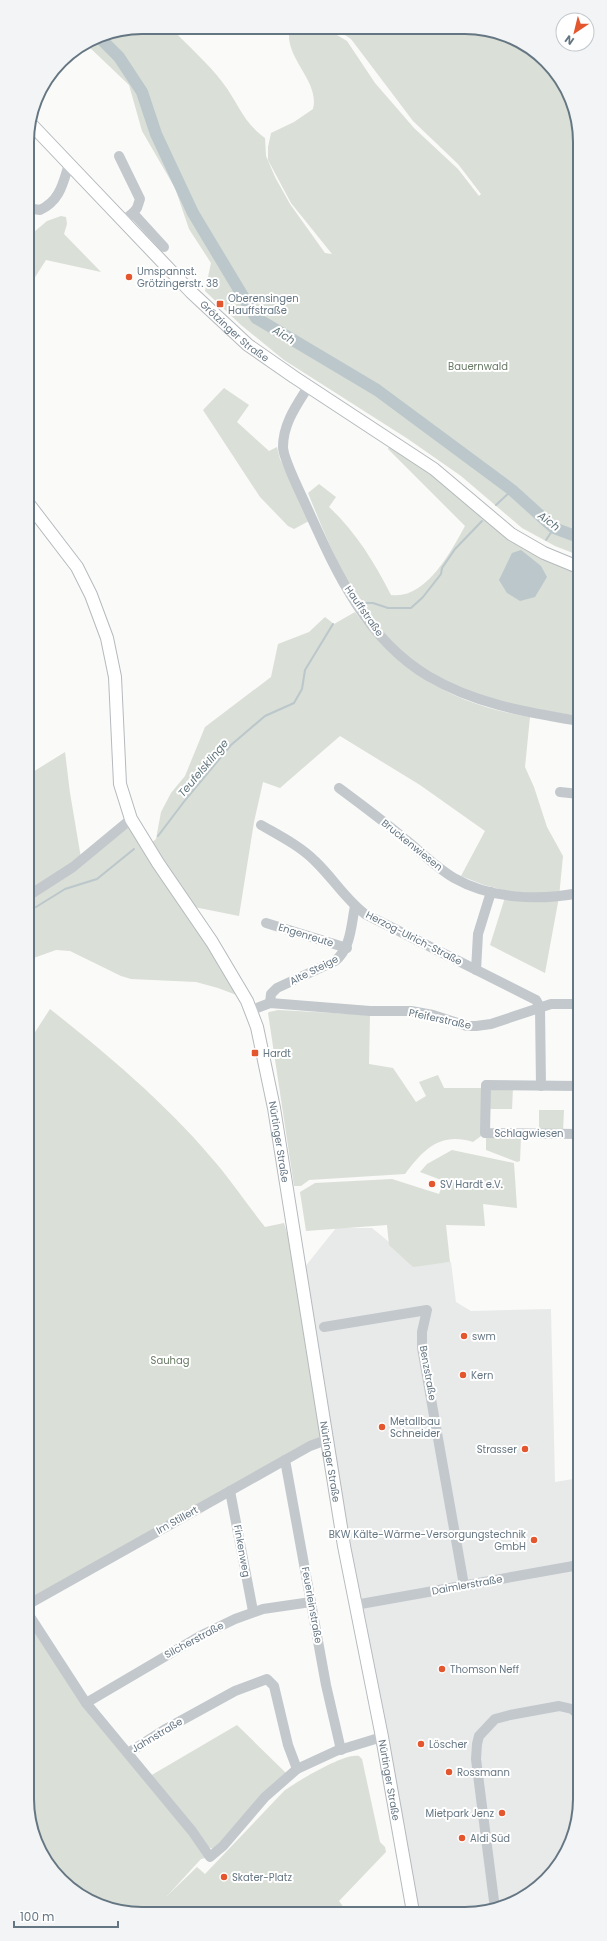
<svg xmlns="http://www.w3.org/2000/svg" width="607" height="1941" viewBox="0 0 607 1941" font-family="Poppins,sans-serif">
	<style>
		.built { fill: #e8e9e9 }
		.green { fill: #dadfd7 }
		.water { fill: #bbc7cb }
		.lines { fill: none; stroke-linecap: round; stroke-linejoin: round }
		.stream { stroke: #bbc7cb; stroke-width: 2 }
		.river { stroke: #bbc7cb; stroke-width: 12 }
		.major-casing { stroke: #b5babe; stroke-width: 14 }
		.minor { stroke: #c3c8cc; stroke-width: 10 }
		.major { stroke: #fff; stroke-width: 12 }
		.poi-dot { fill: #e4572e; stroke: #fff; stroke-width: 1.5 }
		.labels { text-anchor: middle; dominant-baseline: central; stroke-width: 4; stroke-linejoin: round; paint-order: stroke }
		.poi-label { font-size: 10px; fill: #657683; stroke: #fff; text-anchor: start }
		.street-label { font-size: 10px; fill: #657683; stroke: #fff }
		.park-label { font-size: 10px; fill: #687a64; stroke: #fff }
		.water-label { font-size: 11px; font-style: italic; fill: #60757c; stroke: #fff }
		.rim { fill: none; stroke: #657683; stroke-width: 2 }
	</style>
	<rect width="100%" height="100%" fill="#fafaf8"/>
	<!-- built -->
	<polygon class="built" points="336,1228 372,1228 417,1265 451,1262 456,1302 471,1311 551,1309 555,1482 579,1478 580,1806 571,1843 551,1875 522,1899 487,1912 413,1912 355,1605 304,1268"/>
	<!-- green -->
	<g class="green">
		<path d="M142 27H170C187 45 208 63 223 83 239 104 242 121 265 138L266 156 275 177 290 204 325 253 332 254 291 203 268 160V147L271 133 294 122 313 109C320 82 287 60 289 33L295 30 337 35 347 41 375 83 414 128 458 169 479 196 481 194 458 164 413 121 351 39C339 30 329 29 314 28L488 29 547 61 578 120V555L555 546 522 528 461 476 408 439 284 360 241 325 205 291 211 263 189 229 175 188 142 131 129 85 86 44 98 36Z"/>
		<polygon points="61,216 66,217 67,224 64,234 101,272 46,260 32,282 27,284 27,238 47,221"/>
		<polygon points="224,388 249,405 237,422 269,451 277,447 280,459 309,521 294,529 288,526 260,497 203,410"/>
		<path d="M390 444 462 496 578 571 579 716C547 711 514 707 483 697 446 686 406 662 382 632 348 592 327 540 308 493L319 484 336 497 329 507C355 531 375 563 391 595 425 600 451 552 465 526L388 449Z"/>
		<path d="M355 612C402 675 453 704 530 717L525 767 534 787 547 827 563 856 559 897 545 973 490 945 507 891 484 885 461 876 485 831 420 785 340 736 280 788 263 782 254 822 239 916 184 905 239 996 218 988 196 982 131 979 121 976 70 951 56 950 28 960V896L129 825 143 850 156 839 161 812 171 793 185 776 205 727 271 677 278 644 309 632 325 617 334 624Z"/>
		<polygon points="65,752 70,793 81,858 34,887 28,876 28,775"/>
		<path d="M50 1009C111 1057 172 1109 221 1169 236 1188 250 1208 265 1227L284 1223 301 1278 326 1440 29 1604 28 1043Z"/>
		<path d="M278 1010 370 1015 369 1064 393 1068 416 1102 426 1096 419 1082 438 1075 444 1088H482L481 1136 473 1142C440 1132 424 1149 405 1174L309 1180 301 1186H294L268 1013 269 1012Z"/>
		<polygon points="513,1088 512,1109 488,1109 490,1091 492,1089"/>
		<polygon points="539,1110 564,1110 563,1131 539,1131"/>
		<polygon points="486,1137 521,1137 520,1161 517,1162 486,1150"/>
		<polygon points="452,1150 514,1163 517,1208 483,1204 485,1226 446,1225 450,1262 413,1267 389,1245 387,1225 306,1231 300,1192 315,1183 392,1179 439,1194 444,1181 420,1172 427,1164"/>
		<path d="M29 1615 70 1678 210 1857 201 1859 167 1896 197 1867 205 1874 284 1791C296 1782 345 1752 359 1756L362 1759 380 1842 385 1847 386 1852 339 1901 347 1912H120L61 1881 29 1821Z"/>
		<polygon points="237,1725 286,1773 228,1836 213,1849 208,1847 150,1776"/>
	</g>
	<!-- water -->
	<polygon class="water" points="521,550 541,566 547,577 535,597 520,601 507,593 499,580 512,553"/>
	<g class="lines">
		<!-- stream -->
		<g class="stream">
			<polyline points="496,505 512,490"/>
			<polyline points="546,540 554,528"/>
			<polyline points="363,603 373,603 388,608 411,608 423,597 441,574 442,568 455,549 482,521"/>
			<polyline points="158,836 186,799 231,745 265,716 294,703 302,689 305,670 333,624"/>
			<polyline points="28,908 36,907 65,889 97,879 134,849"/>
		</g>
		<!-- river -->
		<polyline class="river" points="98,36 119,57 142,92 156,134 193,213 256,318 377,390 512,490 554,528 578,537"/>
		<defs>
			<g id="major">
				<path id="s1" d="M30 123 191 292 248 345 294 377 434 469 511 534 544 553 578 567"/>
				<path id="s2" d="M28 503 77 567 91 595 107 638 115 677 120 784 131 819 158 863 212 942 247 1001 257 1027 274 1108 344 1546 382 1737 413 1912"/>
			</g>
		</defs>
		<!-- major casing -->
		<use href="#major" class="major-casing"/>
		<!-- minor -->
		<g class="minor">
			<polyline points="119,156 140,199 137,208 133,213"/>
			<path d="M27 208 40 210C60 201 63 183 69 164"/>
			<polyline points="128,217 133,213 164,247"/>
			<path d="M308 387C296 406 283 424 283 447 283 458 299 490 304 501 334 567 363 637 428 676 475 704 526 712 579 721"/>
			<path d="M339 788C362 805 385 822 406 840 422 853 437 868 454 878 491 899 538 901 579 893"/>
			<polyline points="560,792 579,794"/>
			<path d="M261 825C280 836 300 846 315 861 333 878 345 899 365 914L536 1000 540 1007 541 1086"/>
			<polyline points="28,896 73,867 131,819"/>
			<polyline points="266,923 347,948"/>
			<polyline points="476,970 478,934 491,892"/>
			<path d="M270 1003 271 994 277 988 335 961C351 948 351 926 355 906"/>
			<polyline points="252,1010 270,1003 370,1011 411,1011 433,1015 467,1026 476,1026 491,1024 551,1004 579,1004"/>
			<polyline points="579,1086 486,1085 485,1133 579,1134"/>
			<polyline points="324,1327 427,1310 422,1332 422,1348 464,1585"/>
			<polyline points="285,1460 326,1685 341,1750"/>
			<polyline points="230,1491 253,1611"/>
			<polyline points="29,1604 310,1446 326,1440"/>
			<polyline points="355,1605 579,1565"/>
			<polyline points="29,1615 86,1703 192,1831 210,1857 223,1846 265,1797 297,1769 336,1751 382,1737"/>
			<polyline points="86,1703 200,1636 235,1619 263,1609 311,1602"/>
			<polyline points="128,1753 164,1730 235,1691 267,1679 274,1686 288,1745 297,1769"/>
			<polyline points="495,1909 476,1759 477,1744 479,1736 495,1719 510,1715 559,1706 572,1709 580,1716"/>
		</g>
		<!-- major -->
		<use href="#major" class="major"/>
	</g>
	<!-- markers -->
	<g class="poi-dot">
		<circle cx="129" cy="277" r="4"/>
		<rect x="216" y="300" width="8" height="8" rx="2"/>
		<rect x="251" y="1049" width="8" height="8" rx="2"/>
		<circle cx="432" cy="1184" r="4"/>
		<circle cx="464" cy="1336" r="4"/>
		<circle cx="463" cy="1375" r="4"/>
		<circle cx="382" cy="1427" r="4"/>
		<circle cx="525" cy="1449" r="4"/>
		<circle cx="534" cy="1540" r="4"/>
		<circle cx="442" cy="1669" r="4"/>
		<circle cx="421" cy="1744" r="4"/>
		<circle cx="449" cy="1772" r="4"/>
		<circle cx="502" cy="1813" r="4"/>
		<circle cx="462" cy="1838" r="4"/>
		<circle cx="224" cy="1877" r="4"/>
	</g>
	<g class="labels">
		<!-- poi labels -->
		<g class="poi-label">
			<text x="137" y="271">Umspannst.<tspan x="137" dy="12">Grötzingerstr. 38</tspan></text>
			<text x="228" y="298">Oberensingen<tspan x="228" dy="12">Hauffstraße</tspan></text>
			<text x="263" y="1053">Hardt</text>
			<text x="440" y="1184">SV Hardt e.V.</text>
			<text x="472" y="1336">swm</text>
			<text x="471" y="1375">Kern</text>
			<text x="390" y="1421">Metallbau<tspan x="390" dy="12">Schneider</tspan></text>
			<text x="517" y="1449" text-anchor="end">Strasser</text>
			<text x="526" y="1534" text-anchor="end">BKW Kälte-Wärme-Versorgungstechnik<tspan x="526" dy="12">GmbH</tspan></text>
			<text x="450" y="1669">Thomson Neff</text>
			<text x="429" y="1744">Löscher</text>
			<text x="457" y="1772">Rossmann</text>
			<text x="494" y="1813" text-anchor="end">Mietpark Jenz</text>
			<text x="470" y="1838">Aldi Süd</text>
			<text x="232" y="1877">Skater-Platz</text>
		</g>
		<!-- street labels -->
		<g class="street-label">
			<text stroke="none"><textPath href="#s1" startOffset="292">Grötzinger Straße</textPath></text>
			<text transform="translate(364 611) rotate(55)">Hauffstraße</text>
			<text transform="translate(412 845) rotate(39)">Bruckenwiesen</text>
			<text transform="translate(306 935) rotate(17)">Engenreute</text>
			<text transform="translate(414 938) rotate(27)">Herzog-Ulrich-Straße</text>
			<text transform="translate(314 970) rotate(-27)">Alte Steige</text>
			<text transform="translate(440 1019) rotate(12)">Pfeiferstraße</text>
			<text x="529" y="1133">Schlagwiesen</text>
			<text stroke="none"><textPath href="#s2" startOffset="702">Nürtinger Straße</textPath></text>
			<text transform="translate(428 1373) rotate(80)">Benzstraße</text>
			<text stroke="none"><textPath href="#s2" startOffset="1026">Nürtinger Straße</textPath></text>
			<text transform="translate(177 1520) rotate(-29)">Im Stillert</text>
			<text transform="translate(242 1551) rotate(80)">Finkenweg</text>
			<text transform="translate(467 1585) rotate(-10)">Daimlerstraße</text>
			<text transform="translate(312 1605) rotate(80)">Feuerleinstraße</text>
			<text transform="translate(194 1640) rotate(-28)">Silcherstraße</text>
			<text transform="translate(157 1735) rotate(-31)">Jahnstraße</text>
			<text stroke="none"><textPath href="#s2" startOffset="1350">Nürtinger Straße</textPath></text>
		</g>
		<!-- park labels -->
		<g class="park-label">
			<text x="478" y="366">Bauernwald</text>
			<text x="170" y="1360">Sauhag</text>
		</g>
		<!-- water labels -->
		<g class="water-label">
			<text transform="translate(284 335) rotate(31)">Aich</text>
			<text transform="translate(549 521) rotate(37)">Aich</text>
			<text transform="translate(203 768) rotate(-50)">Teufelsklinge</text>
		</g>
	</g>
	<!-- crop -->
	<path d="M0 0H607V1941H0ZM142 34H465A108 108 0 0 1 573 142V1799A108 108 0 0 1 465 1907H142A108 108 0 0 1 34 1799V142A108 108 0 0 1 142 34Z" fill="#f3f4f5" fill-rule="evenodd"/>
	<path class="rim" d="M142 34H465A108 108 0 0 1 573 142V1799A108 108 0 0 1 465 1907H142A108 108 0 0 1 34 1799V142A108 108 0 0 1 142 34Z"/>
	<!-- north arrow -->
	<g transform="translate(575 32) rotate(215)"><circle r="19" fill="#ffffff" stroke="#c1c8cd"/>
	<path d="M0-3L7 15L0 10L-7 15Z" fill="#e4572e"/>
	<text y="-6" font-size="11" font-weight="bold" text-anchor="middle" fill="#657683">N</text>
	</g>
	<!-- scale -->
	<path d="M14 1921v6h104v-6" fill="none" stroke="#657683" stroke-width="2"/>
	<text x="20" y="1921" font-size="12" fill="#657683" stroke="#ffffff" stroke-width="3" paint-order="stroke">100 m</text>
</svg>
